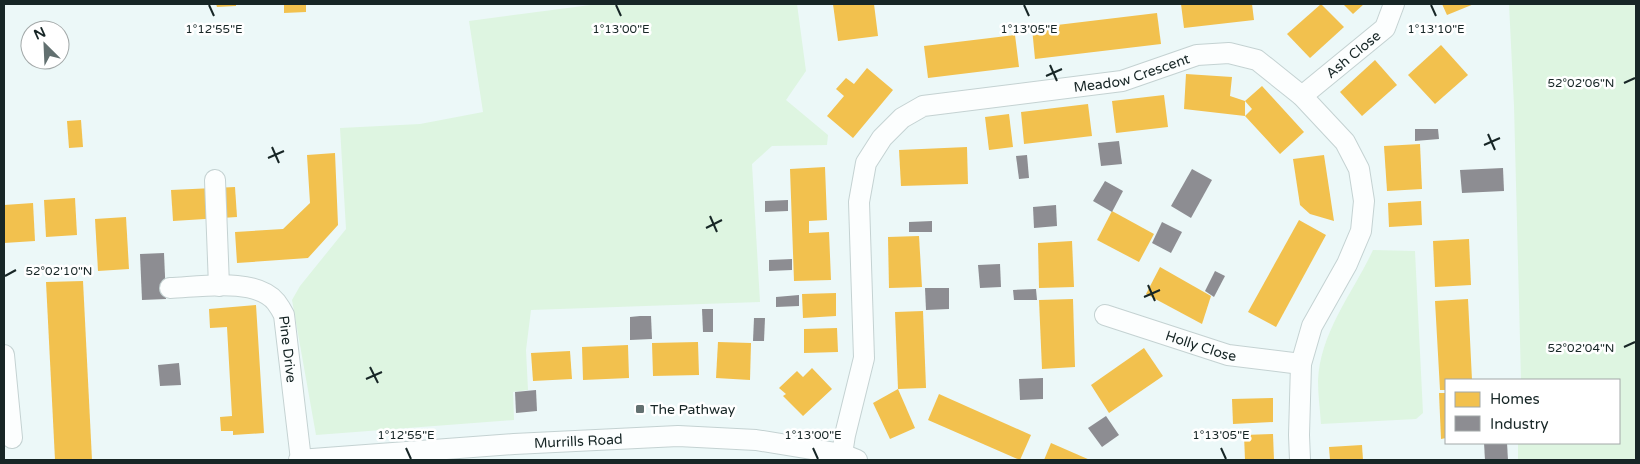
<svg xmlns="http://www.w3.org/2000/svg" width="1640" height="464" viewBox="0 0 1640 464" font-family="'Varela Round',sans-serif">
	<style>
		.green { fill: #def5e1 }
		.homes { fill: #f2c14e; fill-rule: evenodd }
		.industry { fill: #8d8d92 }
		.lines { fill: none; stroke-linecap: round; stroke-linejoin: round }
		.minor-casing { stroke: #c4d2d2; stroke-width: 22 }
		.minor { stroke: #fcfefe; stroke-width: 20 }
		.ticks { fill: none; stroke: #172626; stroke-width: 2 }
		.poi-dot { fill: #627070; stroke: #fff; stroke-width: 2 }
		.labels { text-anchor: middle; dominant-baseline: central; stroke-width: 5; stroke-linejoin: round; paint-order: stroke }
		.street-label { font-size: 14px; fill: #172626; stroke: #fff }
		.poi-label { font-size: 14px; fill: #172626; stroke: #fff; text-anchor: start }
		.ticks-label { font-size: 12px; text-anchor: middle; fill: #172626; stroke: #fff; stroke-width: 5; stroke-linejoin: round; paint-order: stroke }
	</style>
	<rect width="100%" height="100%" fill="#ecf8f8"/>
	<!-- green -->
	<g class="green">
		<polygon points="598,4 797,4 806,71 786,100 828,135 827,145 772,146 752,164 760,302 531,310 526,350 528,390 513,392 514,420 316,435 292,300 300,286 346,229 340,128 420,124 483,112 469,21"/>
		<polygon points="1509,4 1636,4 1636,460 1518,460 1518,443 1619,443 1619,380 1521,380 1514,106"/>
		<path d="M1373 250 1415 251 1423 413 1416 419 1321 424C1320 410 1318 395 1318 381 1320 332 1353 293 1373 250Z"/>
	</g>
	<!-- homes -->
	<g class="homes">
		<polygon points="216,4 236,4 236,6 217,7"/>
		<polygon points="284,4 306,4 306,12 284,13"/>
		<polygon points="833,4 874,4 878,36 838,41"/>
		<polygon points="1181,4 1252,4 1254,20 1184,28"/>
		<polygon points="1321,4 1344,27 1310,58 1287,34"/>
		<polygon points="1343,4 1364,4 1353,14"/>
		<polygon points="1442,4 1474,4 1447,15"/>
		<polygon points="1157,13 1161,44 1035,59 1032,28"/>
		<polygon points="1015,35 1019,67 928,78 924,46"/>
		<polygon points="1441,45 1468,75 1435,104 1408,75"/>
		<polygon points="1375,60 1397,85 1362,116 1340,92"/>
		<polygon points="867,68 893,90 853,138 827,116 844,96 836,89 846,78 854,84"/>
		<path d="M1186 74 1232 77 1230 96 1245 101 1262 86 1304 132 1280 154 1245 116 1184 109ZM1245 101 1252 109 1245 116Z"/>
		<polygon points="1164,95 1168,127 1116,133 1112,101"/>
		<polygon points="1088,104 1092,136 1024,144 1021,112"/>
		<polygon points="1009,114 1013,147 989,150 985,117"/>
		<polygon points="81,120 83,147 69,148 67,121"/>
		<polygon points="1420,144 1422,189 1387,191 1384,146"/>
		<polygon points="967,147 968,184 901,186 899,150"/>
		<polygon points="335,153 338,225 308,258 237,263 235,232 283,229 310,203 307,155"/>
		<polygon points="1324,155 1334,221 1310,214 1300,205 1293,159"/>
		<polygon points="825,167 827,220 809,221 809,233 829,232 831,280 794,281 790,169"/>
		<polygon points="235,187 237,217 173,221 171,190"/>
		<polygon points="75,198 77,235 46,237 44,200"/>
		<polygon points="1421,201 1422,225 1389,227 1388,203"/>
		<polygon points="33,203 35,241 4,243 4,205"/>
		<polygon points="1112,211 1154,234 1139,262 1097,240"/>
		<polygon points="126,217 129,269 98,271 95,219"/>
		<polygon points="1299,220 1326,235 1276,327 1248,312"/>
		<polygon points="919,236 922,287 889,288 888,237"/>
		<polygon points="1469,239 1471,285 1435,287 1433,241"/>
		<polygon points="1072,241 1074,287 1039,288 1038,243"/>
		<polygon points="1160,267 1211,296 1202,324 1146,294"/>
		<polygon points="83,281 92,460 55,460 46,282"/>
		<polygon points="836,293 836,316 803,318 802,294"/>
		<polygon points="1073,299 1075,367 1042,369 1039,300"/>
		<polygon points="1468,299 1472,380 1446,380 1446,390 1440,390 1435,301"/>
		<polygon points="256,305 264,433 233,435 233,431 221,431 220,417 232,416 227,327 210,328 209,309"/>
		<polygon points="923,311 926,388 898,389 895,312"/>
		<polygon points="837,328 838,352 804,353 804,329"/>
		<polygon points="698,342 699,375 653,376 652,343"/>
		<polygon points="718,342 751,343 750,380 716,378"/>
		<polygon points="628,345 629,378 583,380 582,347"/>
		<polygon points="1144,348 1163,376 1109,413 1091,385"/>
		<polygon points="570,351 572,379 533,381 531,353"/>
		<polygon points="812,368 832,389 803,416 783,396 786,394 779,388 797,371 803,377"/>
		<polygon points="898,389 915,428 890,439 873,403"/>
		<polygon points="1439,393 1446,393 1446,438 1441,439"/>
		<polygon points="939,394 1031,435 1020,460 928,420"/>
		<polygon points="1273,398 1273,422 1233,424 1232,399"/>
		<polygon points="1273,434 1274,460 1245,460 1244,435"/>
		<polygon points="1051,443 1090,460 1044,460"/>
		<polygon points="1362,445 1363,460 1330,460 1329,447"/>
	</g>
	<!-- industry -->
	<g class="industry">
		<polygon points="1415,129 1438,129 1439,139 1415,141"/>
		<polygon points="1119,141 1122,164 1101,166 1098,143"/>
		<polygon points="1027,155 1029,178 1019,179 1016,156"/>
		<polygon points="1503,168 1504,191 1462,193 1460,170"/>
		<polygon points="1192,169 1212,180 1191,218 1171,206"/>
		<polygon points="1105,181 1123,191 1112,212 1093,201"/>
		<polygon points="788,200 788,211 765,212 765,201"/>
		<polygon points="1056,205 1057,226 1034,228 1033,207"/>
		<polygon points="932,221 932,232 909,232 909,222"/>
		<polygon points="1162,222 1182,232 1171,253 1152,243"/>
		<polygon points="164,253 166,299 142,300 140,254"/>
		<polygon points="792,259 792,270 769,271 769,260"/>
		<polygon points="1000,264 1001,287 980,288 978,265"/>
		<polygon points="1215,271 1225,276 1214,297 1205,291"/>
		<polygon points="925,288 949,288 949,309 926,310"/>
		<polygon points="1036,289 1037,300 1014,300 1013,290"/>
		<polygon points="799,295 799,306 776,307 776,297"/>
		<polygon points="702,309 713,309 713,332 703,332"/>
		<polygon points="640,316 651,316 652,339 630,340 630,317"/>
		<polygon points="754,318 765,318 764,341 753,341"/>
		<polygon points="179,363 181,385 160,386 158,365"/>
		<polygon points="1043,378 1043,399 1020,400 1019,379"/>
		<polygon points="536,390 537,411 516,413 515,392"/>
		<polygon points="1106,416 1119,435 1102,447 1088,428"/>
		<polygon points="1484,443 1507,443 1508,460 1485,460"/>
	</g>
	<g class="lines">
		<defs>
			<g id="minor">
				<path id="s1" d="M1302 96 1385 28 1394 4"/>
				<polyline points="215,180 219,286"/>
				<path id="s2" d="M170 288C199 287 256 277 276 302 279 306 282 311 284 315L301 460"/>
				<path id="s3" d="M1105 315 1228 355 1301 364"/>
				<polyline points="4,355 12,438"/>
				<path id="s4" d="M842 454 845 435 864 358 859 202 866 163 882 138 902 118 923 106 1122 81 1197 55 1229 53 1257 60 1302 96 1345 142 1359 169 1364 201 1361 231 1347 264 1312 326 1301 364 1299 435 1300 460"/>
				<path id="s5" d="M299 460 514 444 678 436 756 440 842 454 857 460"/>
			</g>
		</defs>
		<!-- minor casing -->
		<use href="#minor" class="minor-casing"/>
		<!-- minor -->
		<use href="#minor" class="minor"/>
	</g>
	<!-- ticks -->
	<path class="ticks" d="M209 5 214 16M616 5 621 16M1024 5 1029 16M1431 5 1436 16M1050 65 1057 81M1046 76 1062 69M1624 83 1635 78M1488 134 1495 150M1484 145 1500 138M272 147 279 163M268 158 284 151M710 216 717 232M706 228 722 220M5 276 16 270M1148 285 1155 301M1144 297 1160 290M1624 347 1635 342M370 367 378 383M366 379 382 372M406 448 411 459M813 448 818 459M1221 448 1226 459"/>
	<!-- markers -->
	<rect class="poi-dot" x="635" y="404" width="10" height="10" rx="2.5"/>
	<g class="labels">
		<!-- street labels -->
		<g class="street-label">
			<text stroke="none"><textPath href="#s1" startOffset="66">Ash Close</textPath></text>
			<text stroke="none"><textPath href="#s4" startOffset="588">Meadow Crescent</textPath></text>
			<text stroke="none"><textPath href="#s3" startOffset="101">Holly Close</textPath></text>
			<text stroke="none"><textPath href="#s2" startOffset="160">Pine Drive</textPath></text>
			<text stroke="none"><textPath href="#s5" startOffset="280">Murrills Road</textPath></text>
		</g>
		<!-- poi labels -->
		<g class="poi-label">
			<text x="650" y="409">The Pathway</text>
		</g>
	</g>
	<g class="ticks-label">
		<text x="1436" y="33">1°13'10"E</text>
		<text x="214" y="33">1°12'55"E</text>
		<text x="621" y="33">1°13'00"E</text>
		<text x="1029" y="33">1°13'05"E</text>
		<text x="1581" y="87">52°02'06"N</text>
		<text x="59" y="275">52°02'10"N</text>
		<text x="1581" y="352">52°02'04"N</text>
		<text x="406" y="439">1°12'55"E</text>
		<text x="813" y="439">1°13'00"E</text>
		<text x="1221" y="439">1°13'05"E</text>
	</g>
	<!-- border -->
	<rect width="1640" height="464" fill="none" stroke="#172626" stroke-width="10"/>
	<!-- legend -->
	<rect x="1445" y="379" width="175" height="65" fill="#ffffff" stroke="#a2a8a8"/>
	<rect x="1455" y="392" width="25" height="15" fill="#f2c14e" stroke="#a2a8a8"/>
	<text x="1490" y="404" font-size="15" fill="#172626">Homes</text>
	<rect x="1455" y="416" width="25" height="15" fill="#8d8d92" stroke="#a2a8a8"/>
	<text x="1490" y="429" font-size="15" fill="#172626">Industry</text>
	<!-- north arrow -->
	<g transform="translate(45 45) rotate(336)"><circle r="24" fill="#ffffff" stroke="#a2a8a8"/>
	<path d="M0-4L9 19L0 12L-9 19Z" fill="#627070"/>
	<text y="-8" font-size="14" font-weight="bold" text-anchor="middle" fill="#172626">N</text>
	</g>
</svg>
